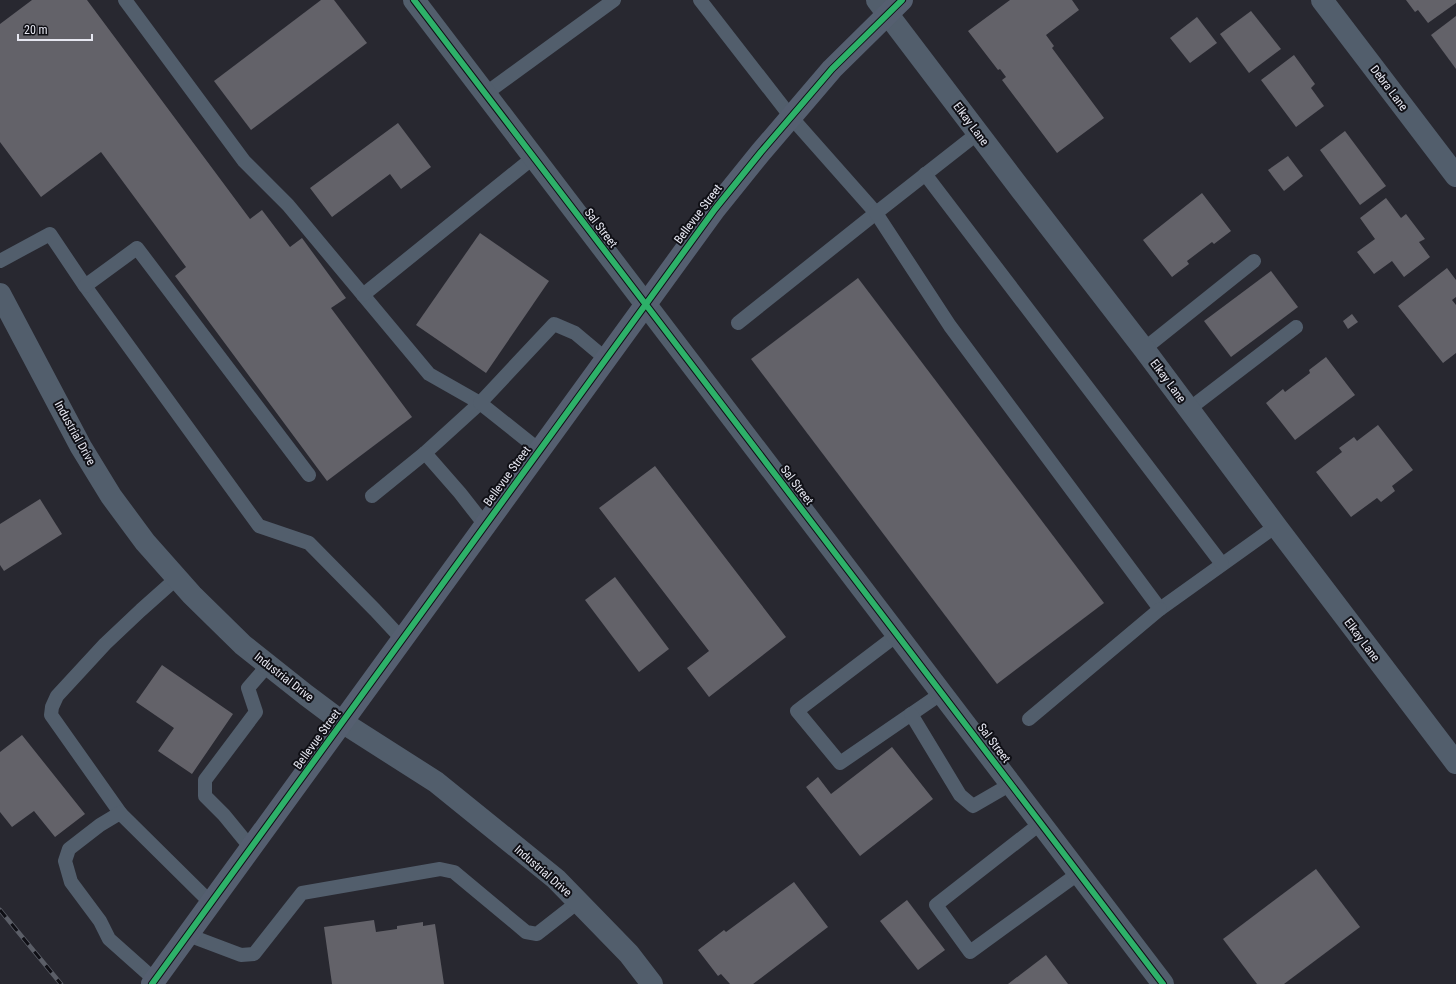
<svg xmlns="http://www.w3.org/2000/svg" width="1456" height="984" viewBox="0 0 1456 984" font-family="'Roboto Condensed',sans-serif">
	<style>
		.building { fill: #636269 }
		.lines { fill: none; stroke-linecap: round; stroke-linejoin: round }
		.lane { stroke: #525e6c; stroke-width: 14 }
		.street { stroke: #525e6c; stroke-width: 22 }
		.secondary { stroke: #555f70; stroke-width: 22 }
		.rail-casing { stroke: #5b5e67; stroke-width: 4.5 }
		.rail { stroke: #0f0f15; stroke-width: 3; stroke-dasharray: 9; stroke-linecap: butt }
		.cycleway-casing { stroke: #0f0f15; stroke-width: 8 }
		.cycleway { stroke: #2db169; stroke-width: 6 }
		.labels { text-anchor: middle; dominant-baseline: central; stroke-width: 4; stroke-linejoin: round; paint-order: stroke }
		.street-label { font-size: 12px; fill: #e6e7f1; stroke: #0f0f15 }
	</style>
	<rect width="100%" height="100%" fill="#282830"/>
	<!-- building -->
	<g class="building">
		<polygon points="32,0 87,0 250,219 262,210 290,247 302,238 346,298 331,308 412,417 327,481 175,276 186,267 101,152 41,197 0,142 0,24"/>
		<polygon points="321,0 334,0 367,43 251,130 214,81"/>
		<polygon points="1010,0 1072,0 1079,10 1046,35 1054,46 1052,48 1104,118 1057,153 1002,80 1006,77 1000,69 998,70 968,31"/>
		<polygon points="1406,0 1456,0 1456,3 1428,23 1418,10 1415,12"/>
		<polygon points="1251,11 1281,49 1249,73 1220,34"/>
		<polygon points="1456,16 1456,69 1431,35"/>
		<polygon points="1197,17 1217,43 1190,63 1170,38"/>
		<polygon points="1294,55 1315,84 1311,88 1324,106 1296,127 1261,80"/>
		<polygon points="398,123 431,167 401,189 390,174 332,217 310,188"/>
		<polygon points="1345,131 1386,186 1360,205 1320,150"/>
		<polygon points="1288,156 1303,176 1284,191 1268,170"/>
		<polygon points="1202,193 1231,231 1214,244 1212,242 1187,261 1189,264 1172,277 1143,240"/>
		<polygon points="1386,198 1401,218 1406,214 1425,239 1419,242 1430,257 1404,277 1392,261 1374,274 1357,252 1375,239 1360,218"/>
		<polygon points="480,233 549,281 486,373 416,325"/>
		<polygon points="1447,268 1456,280 1456,297 1452,300 1456,305 1456,353 1443,363 1398,306"/>
		<polygon points="1271,271 1298,307 1231,357 1204,321"/>
		<polygon points="858,278 1104,603 997,684 751,359"/>
		<polygon points="1352,314 1358,322 1348,329 1343,321"/>
		<polygon points="1326,357 1355,395 1295,440 1266,403 1283,389 1285,392 1310,373 1309,370"/>
		<polygon points="1378,425 1413,470 1392,486 1395,491 1381,502 1377,498 1351,517 1316,472 1342,452 1339,448 1354,437 1357,441"/>
		<polygon points="655,466 786,637 709,697 687,668 709,651 599,508"/>
		<polygon points="40,499 62,534 4,571 0,565 0,524"/>
		<polygon points="615,577 669,649 639,672 585,600"/>
		<polygon points="162,665 233,714 192,774 158,751 174,728 136,702"/>
		<polygon points="22,735 85,814 55,837 34,811 12,827 0,812 0,752"/>
		<polygon points="892,747 933,799 860,856 806,787 818,777 831,794"/>
		<polygon points="1316,869 1360,927 1284,984 1257,984 1223,939"/>
		<polygon points="794,882 828,927 753,984 730,984 721,974 718,976 698,950 724,930 726,932"/>
		<polygon points="907,900 945,950 918,970 880,921"/>
		<polygon points="374,920 376,932 397,929 397,926 423,922 423,926 435,924 444,984 332,984 324,927"/>
		<polygon points="1046,955 1068,984 1008,984"/>
	</g>
	<g class="lines">
		<!-- lane -->
		<g class="lane">
			<polyline points="125,0 244,161 288,205 429,374 480,403 425,453"/>
			<polyline points="700,0 791,117 876,213 738,323"/>
			<polyline points="485,94 614,0"/>
			<polyline points="978,133 876,213 950,326 1160,609 1276,526"/>
			<polyline points="925,174 1222,564"/>
			<polyline points="0,261 50,234 85,286 259,526 309,543 375,610 402,639"/>
			<polyline points="85,286 137,248 309,475"/>
			<polyline points="363,295 534,157"/>
			<polyline points="1144,349 1254,261"/>
			<polyline points="1189,409 1296,327"/>
			<polyline points="539,450 480,403 554,324 575,333 606,359"/>
			<polyline points="372,496 425,453 460,493 485,525"/>
			<polyline points="897,635 797,711 840,763 942,693"/>
			<polyline points="911,714 960,795 973,806 1011,784"/>
			<polyline points="1029,719 1160,609"/>
			<polyline points="121,814 51,715 52,707 57,696 105,644 141,610 177,578"/>
			<polyline points="1041,823 936,905 970,952 1079,873"/>
			<polyline points="251,848 224,815 205,796 205,780 256,712 248,688 268,665"/>
			<polyline points="188,935 241,955 254,954 302,893 440,869 454,872 526,932 537,934 578,902"/>
			<polyline points="155,980 109,939 100,921 71,882 65,861 69,849 100,825 120,813 211,903"/>
		</g>
		<!-- street -->
		<g class="street">
			<polyline points="414,0 1163,984"/>
			<polyline points="877,0 1022,191 1144,349 1276,526 1456,763"/>
			<polyline points="1322,0 1456,176"/>
			<polyline points="0,294 81,447 111,496 145,542 192,595 243,645 306,695 342,722 436,782 556,879 629,954 652,984"/>
		</g>
		<!-- secondary -->
		<polyline class="secondary" points="152,984 715,209 761,152 832,69 902,0"/>
		<defs>
			<polyline id="rail" points="0,910 61,984"/>
		</defs>
		<!-- rail casing -->
		<use href="#rail" class="rail-casing"/>
		<!-- rail -->
		<use href="#rail" class="rail"/>
		<defs>
			<g id="cycleway">
				<polyline points="414,0 1163,984"/>
				<polyline points="152,984 715,209 761,152 832,69 902,0"/>
			</g>
		</defs>
		<!-- cycleway casing -->
		<use href="#cycleway" class="cycleway-casing"/>
		<!-- cycleway -->
		<use href="#cycleway" class="cycleway"/>
	</g>
	<g class="labels">
		<!-- street labels -->
		<g class="street-label">
			<text transform="translate(1389 88) rotate(53)">Debra Lane</text>
			<text transform="translate(971 124) rotate(53)">Elkay Lane</text>
			<text transform="translate(698 214) rotate(-53)">Bellevue Street</text>
			<text transform="translate(601 228) rotate(53)">Sal Street</text>
			<text transform="translate(1168 381) rotate(53)">Elkay Lane</text>
			<text transform="translate(75 433) rotate(61)">Industrial Drive</text>
			<text transform="translate(507 476) rotate(-54)">Bellevue Street</text>
			<text transform="translate(797 485) rotate(53)">Sal Street</text>
			<text transform="translate(1362 640) rotate(53)">Elkay Lane</text>
			<text transform="translate(284 677) rotate(38)">Industrial Drive</text>
			<text transform="translate(317 739) rotate(-54)">Bellevue Street</text>
			<text transform="translate(994 743) rotate(53)">Sal Street</text>
			<text transform="translate(543 871) rotate(41)">Industrial Drive</text>
		</g>
	</g>
	<!-- scale -->
	<path d="M18 34v6h74v-6" fill="none" stroke="#e6e7f1" stroke-width="2"/>
	<text x="24" y="34" font-size="12" fill="#e6e7f1" stroke="#0f0f15" stroke-width="3" paint-order="stroke">20 m</text>
</svg>
